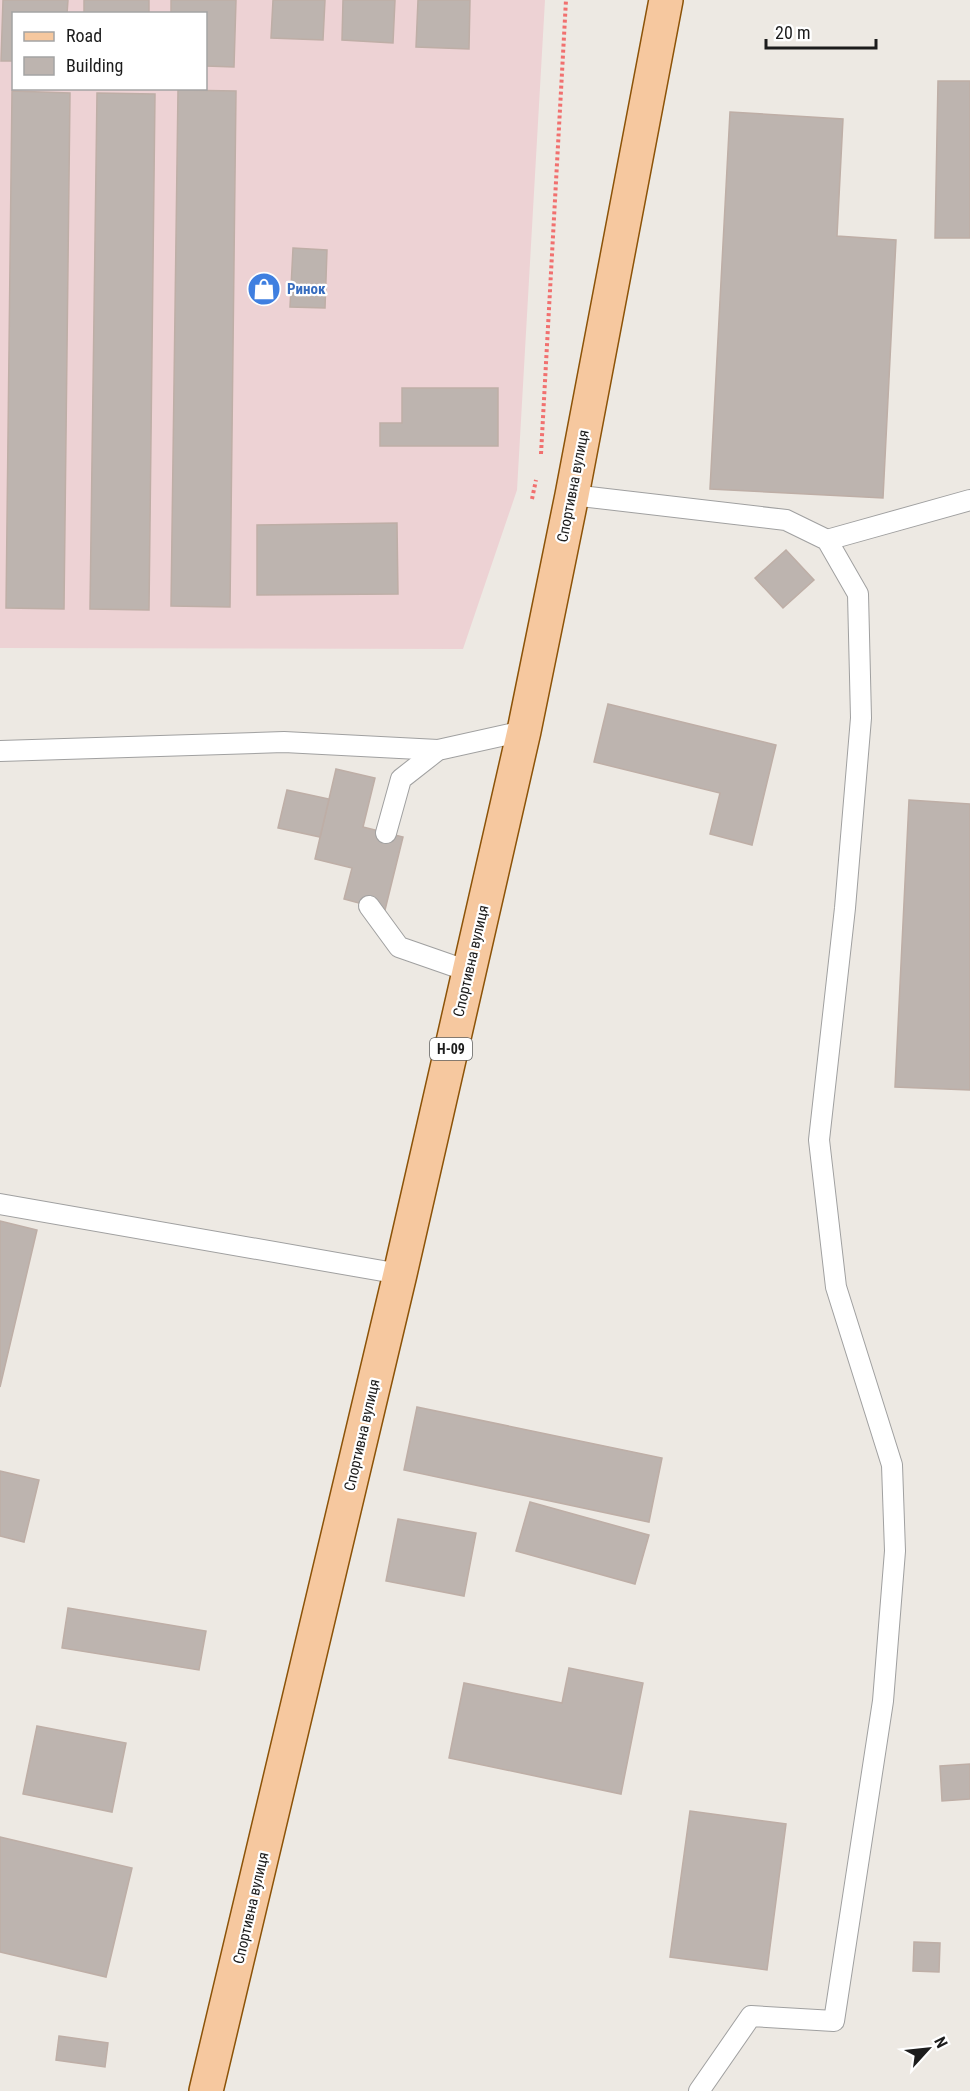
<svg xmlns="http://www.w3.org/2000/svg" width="970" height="2091" viewBox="0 0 970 2091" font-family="'Roboto Condensed',sans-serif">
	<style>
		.commercial { fill: #edd2d4; fill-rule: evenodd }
		.building { fill: #bdb4af; stroke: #beaea6; stroke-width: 1.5 }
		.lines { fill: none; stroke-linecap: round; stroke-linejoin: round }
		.service-casing { stroke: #a0a0a0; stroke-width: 22 }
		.primary-casing { stroke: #8c5308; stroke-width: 36 }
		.path { stroke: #f1706f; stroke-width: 4; stroke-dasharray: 3 3; stroke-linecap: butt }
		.service { stroke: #fff; stroke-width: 20 }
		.primary { stroke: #f6c89f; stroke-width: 33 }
		.labels { text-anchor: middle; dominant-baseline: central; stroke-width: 4.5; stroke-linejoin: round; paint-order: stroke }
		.shield { fill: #fff; stroke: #606060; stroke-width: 1.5 }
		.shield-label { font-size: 14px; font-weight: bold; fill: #1c1c1c }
		.shop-label { font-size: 15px; font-weight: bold; fill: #366cbe; stroke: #fff; text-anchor: start }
		.street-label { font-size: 15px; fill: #1c1c1c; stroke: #fff }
	</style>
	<rect width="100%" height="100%" fill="#ede9e3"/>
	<!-- commercial -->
	<path class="commercial" d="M0 0H545L517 490 463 649 0 648ZM14 14H206V88H14Z"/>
	<!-- building -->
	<g class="building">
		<polygon points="3,0 68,0 67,14 14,14 14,61 1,61"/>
		<rect x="84" y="0" width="65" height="14"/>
		<polygon points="171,0 236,0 234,67 206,66 206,14 171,14"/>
		<polygon points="273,0 325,0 323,40 271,38"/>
		<polygon points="343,0 395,0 393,43 342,40"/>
		<polygon points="418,0 470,0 469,49 416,47"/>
		<polygon points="938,81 970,81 970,238 935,238"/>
		<polygon points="178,90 236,91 230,607 171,606"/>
		<polygon points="12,91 70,93 64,609 6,608"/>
		<polygon points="97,93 155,94 149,610 90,609"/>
		<polygon points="730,112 843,119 837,236 896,240 883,498 710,489"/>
		<polygon points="293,248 327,250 325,308 290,307"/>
		<polygon points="402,388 498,388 498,446 380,446 380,423 402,423"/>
		<polygon points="397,523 398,594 257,595 257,525"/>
		<polygon points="786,550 814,580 783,608 755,578"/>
		<polygon points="608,704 776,745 752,845 710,834 720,793 594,762"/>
		<polygon points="336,769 375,778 363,827 403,837 385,910 344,899 352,868 315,859"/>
		<polygon points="287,790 329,799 320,837 278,828"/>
		<polygon points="909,800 970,804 970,1090 895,1087"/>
		<polygon points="0,1221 37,1230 0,1387"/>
		<polygon points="417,1407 662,1458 649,1522 404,1470"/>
		<polygon points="0,1471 39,1480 24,1542 0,1536"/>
		<polygon points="530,1502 649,1535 635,1584 516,1551"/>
		<polygon points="398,1519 476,1533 464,1596 386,1581"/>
		<polygon points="68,1608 206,1631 199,1670 62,1648"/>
		<polygon points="569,1668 643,1683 621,1794 449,1758 464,1683 562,1703"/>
		<polygon points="37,1726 126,1743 112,1812 23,1794"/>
		<polygon points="970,1764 970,1799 942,1801 940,1766"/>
		<polygon points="690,1811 786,1824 767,1970 670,1957"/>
		<polygon points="0,1837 132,1868 106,1977 0,1952"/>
		<polygon points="914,1942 940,1943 939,1972 913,1971"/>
		<polygon points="59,2036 108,2043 105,2067 56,2060"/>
	</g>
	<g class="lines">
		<defs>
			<g id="service">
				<polyline points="572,495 786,520 827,540 858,594 861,718 845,908 819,1140 836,1287 892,1465 895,1551 883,1701 834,2021 751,2016 699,2091"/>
				<polyline points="827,540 970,500"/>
				<polyline points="0,751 284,742 438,750"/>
				<polyline points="386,833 401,779 438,750 524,731"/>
				<polyline points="369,906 399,947 468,971"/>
				<polyline points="0,1204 400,1274"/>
			</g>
			<polyline id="primary" points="206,2091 400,1274 524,731 572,495 666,0"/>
		</defs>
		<!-- service casing -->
		<use href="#service" class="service-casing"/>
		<!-- primary casing -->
		<use href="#primary" class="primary-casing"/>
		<!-- path -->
		<g class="path">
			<polyline points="541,454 566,0"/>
			<polyline points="532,499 536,480"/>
		</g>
		<!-- service -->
		<use href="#service" class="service"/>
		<!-- primary -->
		<use href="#primary" class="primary"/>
	</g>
	<!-- icons -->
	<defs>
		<symbol id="shop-disc" viewBox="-11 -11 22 22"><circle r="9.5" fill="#3f7fe0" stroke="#fff"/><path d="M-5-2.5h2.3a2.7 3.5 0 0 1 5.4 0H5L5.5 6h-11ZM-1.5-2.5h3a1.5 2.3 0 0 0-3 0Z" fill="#fff"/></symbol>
	</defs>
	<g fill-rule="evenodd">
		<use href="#shop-disc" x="245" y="270" width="38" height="38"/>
	</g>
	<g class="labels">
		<!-- shield labels -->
		<rect class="shield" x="430" y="1038" width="42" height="22" rx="4.5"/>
		<g class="shield-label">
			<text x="451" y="1049">Н-09</text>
		</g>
		<!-- shop labels -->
		<g class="shop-label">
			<text x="287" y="289">Ринок</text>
		</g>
		<!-- street labels -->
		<g class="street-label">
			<text transform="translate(573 486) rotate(-79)">Спортивна вулиця</text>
			<text transform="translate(471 961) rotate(-77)">Спортивна вулиця</text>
			<text transform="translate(362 1435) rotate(-77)">Спортивна вулиця</text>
			<text transform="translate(251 1908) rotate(-77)">Спортивна вулиця</text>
		</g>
	</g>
	<!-- legend -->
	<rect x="12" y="12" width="195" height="78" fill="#ffffff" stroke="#a4a4a4" stroke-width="1.5"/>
	<rect x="24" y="32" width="30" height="9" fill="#f6c89f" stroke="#a4a4a4" stroke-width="1.5"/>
	<text x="66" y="42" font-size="18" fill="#1c1c1c">Road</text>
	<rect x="24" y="57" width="30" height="18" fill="#bdb4af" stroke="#a4a4a4" stroke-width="1.5"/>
	<text x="66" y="72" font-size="18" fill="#1c1c1c">Building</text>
	<!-- north arrow -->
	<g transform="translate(928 2049) rotate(63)" stroke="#ffffff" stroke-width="4.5" paint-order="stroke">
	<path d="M0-4.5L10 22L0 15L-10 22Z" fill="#1c1c1c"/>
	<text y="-9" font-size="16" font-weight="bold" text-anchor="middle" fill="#1c1c1c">N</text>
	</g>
	<!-- scale -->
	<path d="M766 39v9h110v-9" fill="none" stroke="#1c1c1c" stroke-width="3"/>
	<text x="775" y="39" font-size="18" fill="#1c1c1c" stroke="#ffffff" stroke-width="4.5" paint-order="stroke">20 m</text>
</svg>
